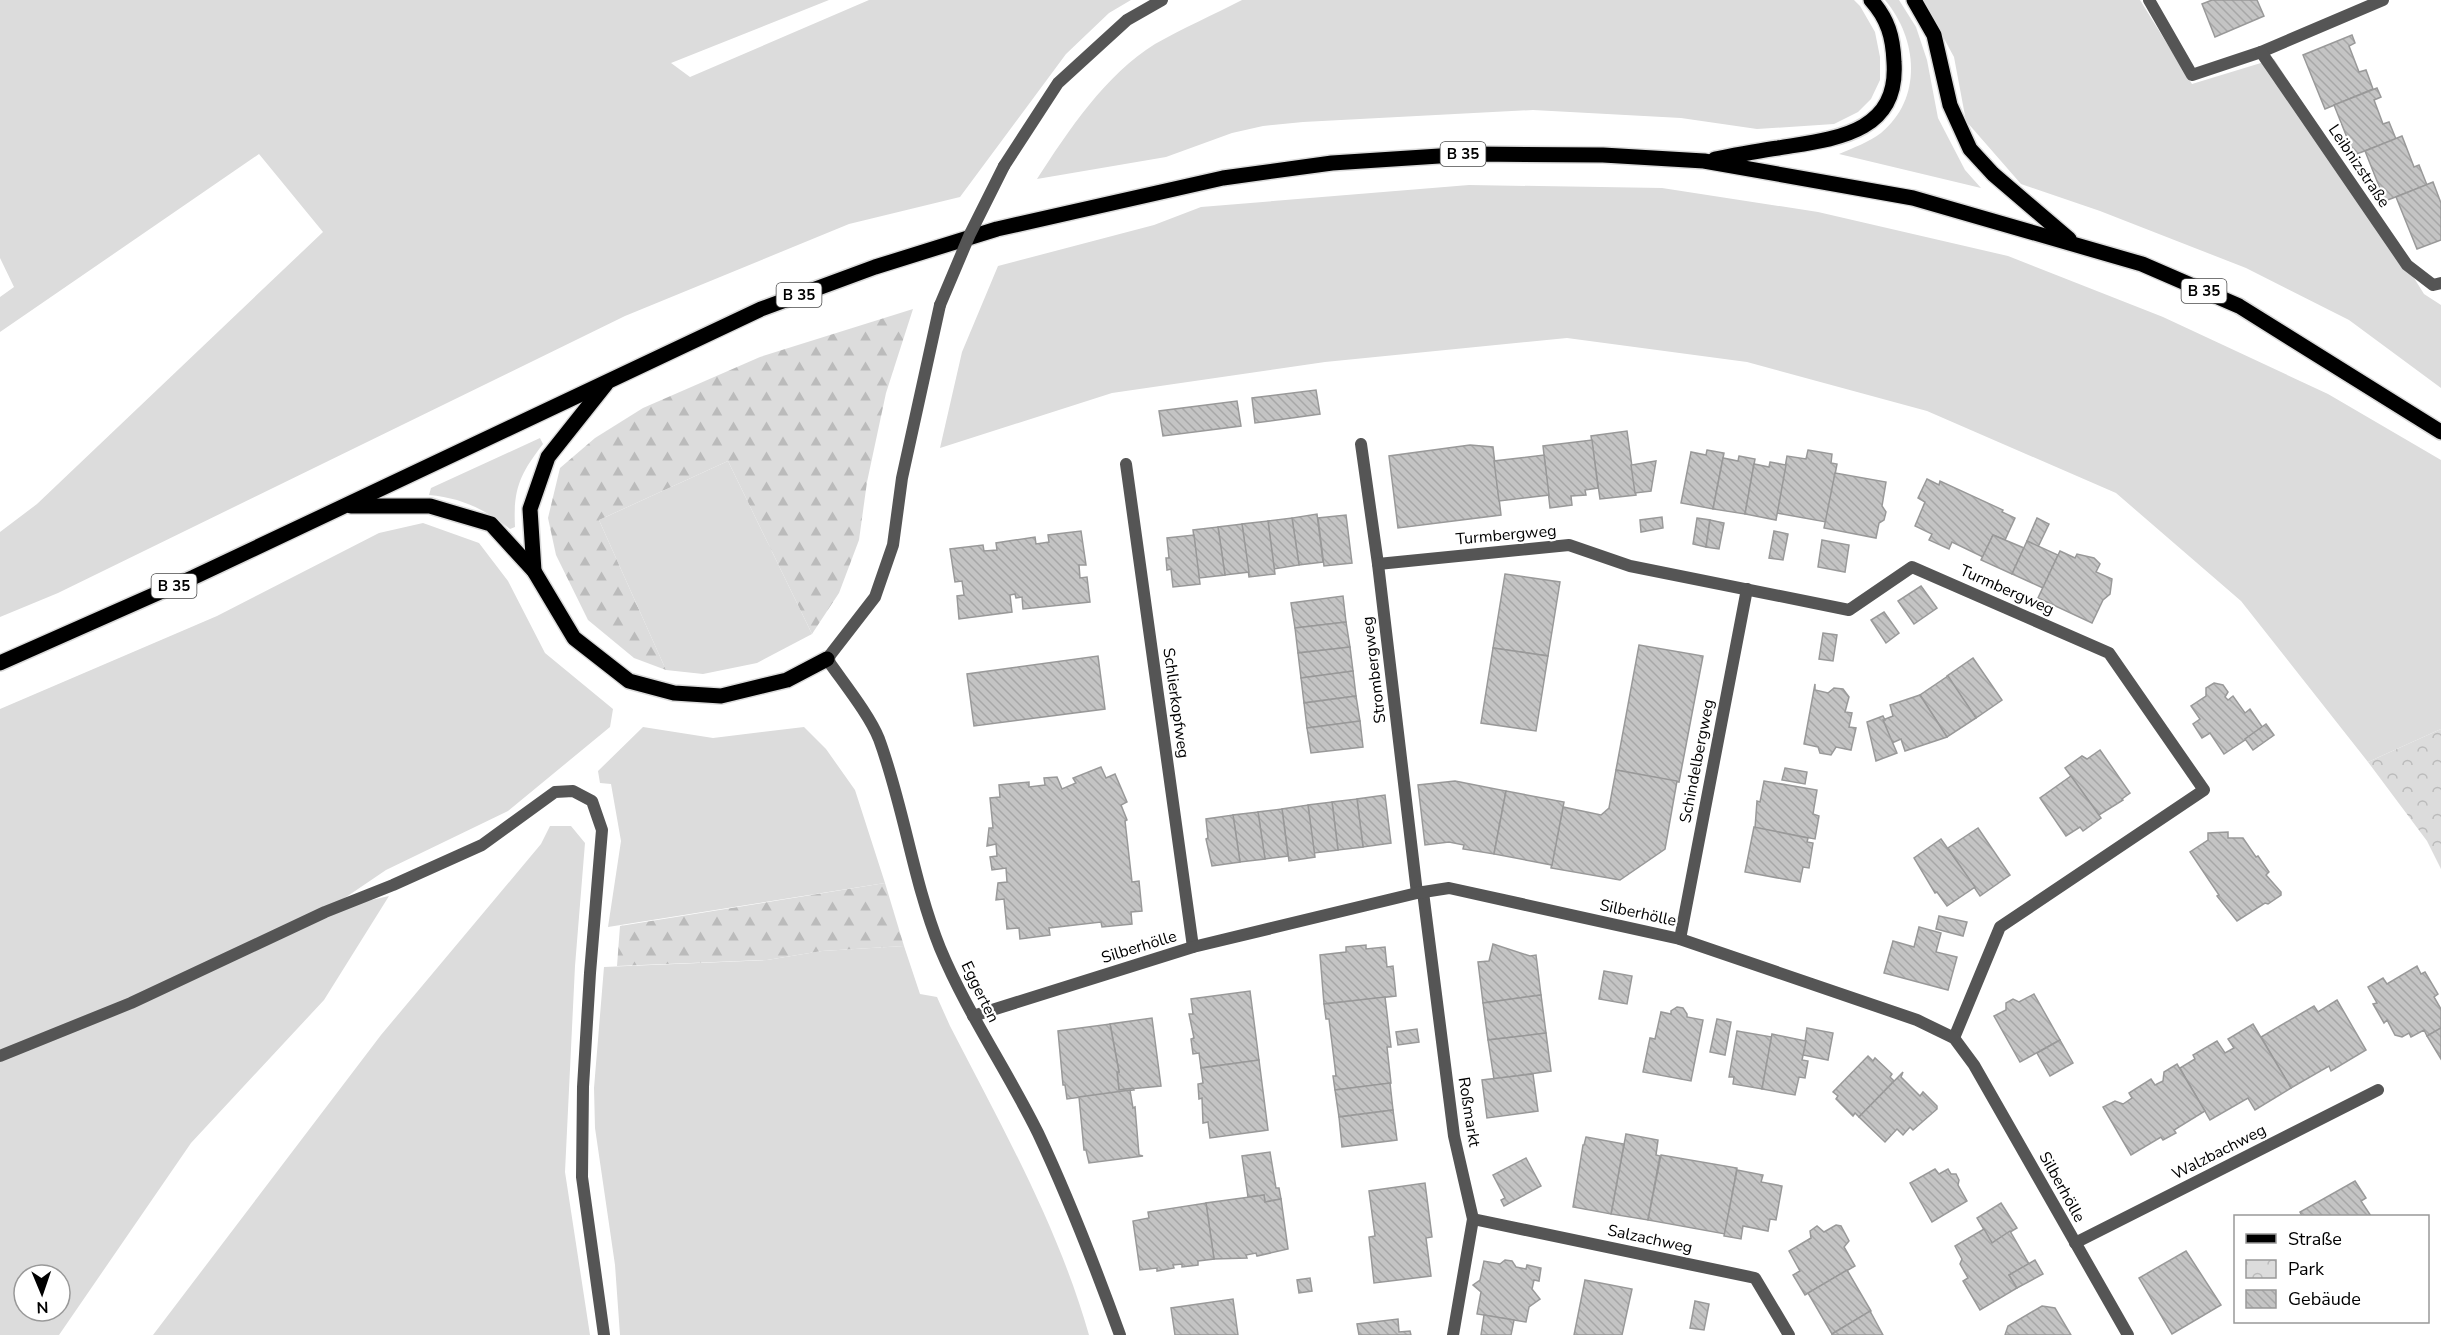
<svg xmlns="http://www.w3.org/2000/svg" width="2441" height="1335" viewBox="0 0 2441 1335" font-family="'Nunito Sans',sans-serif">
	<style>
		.green { fill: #dcdcdc; fill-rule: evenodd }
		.forest { fill: url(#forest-firs) }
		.park { fill: url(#park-crowns) }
		.building { fill: url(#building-back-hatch); stroke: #999; stroke-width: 1.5 }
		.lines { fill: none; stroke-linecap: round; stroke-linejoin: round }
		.primary-casing { stroke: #dbdbdb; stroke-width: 18 }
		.minor { stroke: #555; stroke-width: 12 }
		.primary { stroke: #000; stroke-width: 15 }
		.minor-bridge { stroke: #555; stroke-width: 12 }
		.labels { text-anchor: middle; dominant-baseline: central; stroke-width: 4.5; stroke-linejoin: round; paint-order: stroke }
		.shield { fill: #fff; stroke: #4c4c4c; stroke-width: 1.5 }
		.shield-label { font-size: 15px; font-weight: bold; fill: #000 }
		.street-label { font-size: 16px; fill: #000; stroke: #fff }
	</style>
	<defs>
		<pattern id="forest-firs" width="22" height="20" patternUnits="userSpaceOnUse" patternTransform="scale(1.5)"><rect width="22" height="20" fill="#dcdcdc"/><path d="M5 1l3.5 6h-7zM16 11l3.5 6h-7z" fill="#bbb"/></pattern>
		<pattern id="park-crowns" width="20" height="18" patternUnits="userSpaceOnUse" patternTransform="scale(1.5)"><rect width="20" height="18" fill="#dcdcdc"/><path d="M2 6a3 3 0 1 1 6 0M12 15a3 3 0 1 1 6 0" fill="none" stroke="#bbb"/></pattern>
		<pattern id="building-back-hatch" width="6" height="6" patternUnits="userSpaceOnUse" patternTransform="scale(1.5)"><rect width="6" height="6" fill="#c4c4c4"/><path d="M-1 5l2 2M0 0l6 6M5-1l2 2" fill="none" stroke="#a7a7a7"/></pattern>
	</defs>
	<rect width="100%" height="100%" fill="#fff"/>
	<!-- green -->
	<g class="green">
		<polygon points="0,0 829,0 671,63 690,77 869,0 1131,0 1109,13 1066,54 960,197 849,224 625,316 58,593 0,617 0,532 37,504 323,232 259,154 0,332 0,297 14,287 0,258"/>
		<path d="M1242 0H1854L1860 6 1875 32 1880 57V80L1871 99 1858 112 1834 124 1757 129 1681 118 1533 110 1303 122 1263 126 1232 133 1166 157 1037 179C1068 131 1106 74 1155 44 1183 28 1213 15 1242 0Z"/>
		<path d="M1885 0H1899L1916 27 1927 60 1938 118 1965 170 1981 188 1839 154C1853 148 1869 142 1881 133 1923 99 1918 39 1885 0Z"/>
		<polygon points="1923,0 2140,0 2192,84 2274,59 2351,177 2424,294 2441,305 2441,388 2349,320 2246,268 2100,211 2021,184 1966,121 1954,57"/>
		<polygon points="1469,185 1662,188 1818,212 2008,256 2163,317 2328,394 2441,460 2441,729 2368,762 2241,601 2116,493 1927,411 1747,362 1567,338 1325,362 1112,393 940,448 962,352 998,266 1154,225 1201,207"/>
		<path d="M540 438 543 444C520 474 513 489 515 527L510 529C484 509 462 498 429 495L431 488Z"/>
		<polygon points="728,461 812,634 757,663 703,674 666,670 599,520"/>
		<path d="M423 523 479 543 508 581 545 653 613 709 610 727 508 811 386 870 327 910 389 896 324 1000 191 1143 59 1335H0V709L217 616 379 533ZM24 1275H60V1311H24Z"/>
		<polygon points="643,727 713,738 804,727 826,749 855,790 885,883 608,927 621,841 611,784 600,783 598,771"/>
		<polygon points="550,826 571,826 585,843 575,966 565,1172 590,1335 153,1335 381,1035 541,844"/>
		<path d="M904 946 920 994 937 997 950 1026C1002 1127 1058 1226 1089 1335H620L615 1265 595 1128 594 1088 604 967 767 960 822 951Z"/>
	</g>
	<!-- forest -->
	<g class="forest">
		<polygon points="913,309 886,393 867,482 859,540 839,593 812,634 728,461 599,520 666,670 634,658 588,620 556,555 548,518 560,468 595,438 643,408 760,357"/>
		<polygon points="885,883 904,946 822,951 767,960 617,966 620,926"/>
	</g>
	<!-- park -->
	<polygon class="park" points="2441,729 2441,869 2427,841 2368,762"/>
	<!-- building -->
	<g class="building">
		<polygon points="2212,0 2257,0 2264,16 2215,37 2202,4"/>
		<polygon points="2352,35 2355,43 2349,46 2359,72 2366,70 2373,89 2325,109 2303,55"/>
		<polygon points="2377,88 2381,97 2374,100 2383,124 2389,122 2396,139 2354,155 2334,105"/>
		<polygon points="2402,136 2414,167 2419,165 2427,185 2385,201 2365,151"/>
		<polygon points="2433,182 2441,203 2441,240 2417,249 2396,197"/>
		<polygon points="1316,390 1320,414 1255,423 1252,398"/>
		<polygon points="1237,401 1241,426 1163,436 1159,411"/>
		<polygon points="1627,431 1636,495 1600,499 1591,436"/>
		<polygon points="1592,440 1598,488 1585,490 1586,495 1571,496 1572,505 1550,508 1543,446"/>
		<polygon points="1470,445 1493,447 1501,515 1398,528 1389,456"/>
		<polygon points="1707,450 1724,453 1713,509 1681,503 1691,452 1706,455"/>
		<polygon points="1808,450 1832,454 1831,463 1837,464 1826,522 1777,513 1787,456 1806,459"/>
		<polygon points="1544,455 1549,495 1499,501 1494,461"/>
		<polygon points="1739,456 1755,459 1745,514 1713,509 1723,458 1738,461"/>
		<polygon points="1656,461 1651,491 1635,493 1631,465"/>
		<polygon points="1770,462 1786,465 1776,520 1745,514 1754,464 1769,467"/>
		<polygon points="1835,473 1886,482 1882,506 1886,512 1884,520 1879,523 1876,538 1824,528"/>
		<polygon points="1927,479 1939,485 1940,481 2003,510 2002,512 2015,518 2005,540 1993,535 1983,557 1952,542 1949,549 1929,540 1932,534 1915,526 1925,502 1918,498"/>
		<polygon points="1317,514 1323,562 1299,565 1292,518"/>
		<polygon points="1346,515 1352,563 1324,566 1318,518"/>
		<polygon points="1662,517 1663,528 1641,532 1640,520"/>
		<polygon points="1292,518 1299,565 1274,569 1268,521"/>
		<polygon points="1697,518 1710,520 1706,547 1693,544"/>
		<polygon points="2037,518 2049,524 2038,547 2027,541"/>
		<polygon points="1710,520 1724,523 1719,549 1706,547"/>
		<polygon points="1268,521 1275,574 1249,577 1242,524"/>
		<polygon points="1242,524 1249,572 1225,575 1218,527"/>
		<polygon points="1218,527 1225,575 1199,578 1193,530"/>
		<polygon points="1081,531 1086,565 1079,565 1080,578 1087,577 1090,602 1023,609 1022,597 1016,598 1015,594 1010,595 1012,612 959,619 957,596 964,595 962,581 955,582 950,549 983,545 984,551 997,550 996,543 1035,537 1036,544 1049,542 1048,535"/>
		<polygon points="1774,531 1788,534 1783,560 1769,558"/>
		<polygon points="1194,535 1200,584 1173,587 1171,569 1167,570 1166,558 1169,558 1167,538"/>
		<polygon points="1993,535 2024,548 2012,574 1981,560"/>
		<polygon points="1822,540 1849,545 1845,572 1818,567"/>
		<polygon points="2027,541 2058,555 2043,588 2012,574"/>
		<polygon points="2060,551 2075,558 2077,554 2094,558 2100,564 2096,572 2112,579 2110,594 2103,600 2092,623 2038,598"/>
		<polygon points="1505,574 1560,582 1548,656 1493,648"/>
		<polygon points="1921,586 1937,608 1914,624 1898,601"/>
		<polygon points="1343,596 1346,622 1295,628 1291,603"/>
		<polygon points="1884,612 1899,633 1886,643 1871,620"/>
		<polygon points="1346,622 1350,647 1298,653 1295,628"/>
		<polygon points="1823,633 1837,635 1833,661 1819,659"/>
		<polygon points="1639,645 1703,656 1679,782 1616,770"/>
		<polygon points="1350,647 1353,671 1301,678 1298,653"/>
		<polygon points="1493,648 1548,656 1536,731 1481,723"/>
		<polygon points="1098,656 1105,709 974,726 967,674"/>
		<polygon points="1973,658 2002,700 1976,718 1947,676"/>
		<polygon points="1353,671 1356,696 1304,703 1301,678"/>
		<polygon points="1948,676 1976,718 1947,737 1920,695"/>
		<polygon points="2214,683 2223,685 2228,692 2225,697 2228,700 2233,696 2245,713 2250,709 2263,728 2224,754 2210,733 2202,738 2193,724 2200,719 2191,706 2206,696 2206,688"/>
		<polygon points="1815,684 1815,690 1828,693 1834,688 1843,689 1849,697 1845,712 1852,713 1849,727 1856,728 1851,750 1836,747 1831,755 1820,753 1818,747 1804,744"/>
		<polygon points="1920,695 1947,737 1905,751 1901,739 1892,743 1883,720 1893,716 1890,705"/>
		<polygon points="1356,696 1360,721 1307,728 1304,703"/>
		<polygon points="1883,716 1885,720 1883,720 1897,753 1876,761 1867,722"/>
		<polygon points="1360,721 1363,747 1311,753 1307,728"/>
		<polygon points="2266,724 2274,735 2253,750 2245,739"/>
		<polygon points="2100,750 2130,793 2122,799 2123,800 2099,815 2065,768 2082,756 2087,759"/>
		<polygon points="1101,767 1106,778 1115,774 1127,802 1121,805 1127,820 1125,821 1132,882 1139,881 1142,911 1131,912 1132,924 1102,927 1101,922 1049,928 1050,935 1020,939 1019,928 1007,929 1004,899 996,900 998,883 1007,882 1006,868 992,870 990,857 997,856 996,844 987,846 989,828 993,828 990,798 1000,797 999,785 1029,782 1029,787 1045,785 1044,778 1057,777 1062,789 1076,783 1073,778"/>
		<polygon points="1785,768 1807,772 1805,784 1782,780"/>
		<polygon points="1616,770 1677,781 1665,849 1620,880 1551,868 1563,807 1601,815 1609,808"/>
		<polygon points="2071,776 2101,818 2083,831 2080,827 2066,836 2040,798"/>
		<polygon points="1455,781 1506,791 1494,854 1463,849 1464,845 1449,842 1425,845 1418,785"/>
		<polygon points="1764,781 1817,790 1813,814 1819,816 1815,839 1755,828 1757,801 1760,802"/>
		<polygon points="1506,791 1564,802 1552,865 1494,854"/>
		<polygon points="1385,795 1391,843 1363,847 1357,799"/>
		<polygon points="1357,799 1363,847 1338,850 1332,802"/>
		<polygon points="1332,802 1338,850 1314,853 1308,805"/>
		<polygon points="1308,805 1315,857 1289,861 1282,809"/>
		<polygon points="1282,809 1288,856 1265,859 1258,812"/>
		<polygon points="1258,812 1265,859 1240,862 1233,815"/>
		<polygon points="1233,815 1240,862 1212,866 1206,839 1208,838 1206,819"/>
		<polygon points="1754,827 1808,838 1807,842 1813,843 1809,868 1803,867 1800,882 1745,872"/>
		<polygon points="1978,828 2010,875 1980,896 1948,848"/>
		<polygon points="2228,832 2228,838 2243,838 2256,857 2258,856 2269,872 2266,875 2281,892 2281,895 2268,904 2265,903 2237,921 2217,896 2219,895 2190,852 2208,840 2208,833"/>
		<polygon points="1941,839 1975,887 1947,906 1937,892 1935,893 1914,858"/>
		<polygon points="1939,916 1967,922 1963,936 1936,929"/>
		<polygon points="1919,927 1941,933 1936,952 1957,957 1948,990 1884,973 1893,941 1914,947"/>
		<polygon points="1493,944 1530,956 1536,955 1541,995 1483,1003 1478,962 1489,961"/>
		<polygon points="1366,945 1366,949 1385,947 1387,967 1393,966 1396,996 1324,1004 1320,955 1346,952 1346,947"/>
		<polygon points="2417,966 2421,974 2425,972 2438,994 2434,997 2441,1009 2441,1028 2427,1036 2424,1030 2411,1037 2409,1033 2402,1037 2395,1035 2387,1020 2384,1023 2373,1004 2377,1003 2368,987 2383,978 2387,984"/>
		<polygon points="1604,971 1632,976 1627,1004 1599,999"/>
		<polygon points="1250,991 1259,1060 1201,1068 1199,1053 1193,1054 1191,1039 1194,1038 1189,1014 1193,1014 1191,999"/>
		<polygon points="2034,994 2060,1040 2020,1062 1994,1016 2006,1010 2006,1003 2013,999 2019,1002"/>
		<polygon points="1541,995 1546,1033 1488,1040 1483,1003"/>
		<polygon points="1385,997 1391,1047 1387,1047 1391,1083 1335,1090 1333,1076 1336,1076 1329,1019 1326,1019 1324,1004"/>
		<polygon points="2337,1000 2366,1050 2331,1071 2329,1066 2291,1088 2261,1037 2314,1006 2318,1012"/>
		<polygon points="1677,1007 1683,1008 1687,1014 1687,1017 1703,1020 1691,1081 1643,1072 1650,1038 1655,1039 1661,1012 1671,1014 1671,1011"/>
		<polygon points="1152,1018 1161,1086 1119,1090 1117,1072 1119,1072 1110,1024"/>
		<polygon points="1717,1019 1731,1022 1725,1055 1710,1052"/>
		<polygon points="1110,1024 1119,1072 1117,1072 1119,1090 1133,1088 1134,1090 1067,1099 1065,1085 1063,1085 1058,1031"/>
		<polygon points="2253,1024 2291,1088 2255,1110 2248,1098 2210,1120 2180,1068 2195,1059 2193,1055 2217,1041 2225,1053 2234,1048 2228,1039"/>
		<polygon points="1807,1028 1833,1033 1828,1060 1803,1055"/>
		<polygon points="2441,1028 2441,1059 2427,1036"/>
		<polygon points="1417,1029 1419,1042 1398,1045 1396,1032"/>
		<polygon points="1737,1031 1772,1037 1762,1089 1733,1084 1734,1077 1729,1077"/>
		<polygon points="1546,1033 1551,1071 1494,1079 1488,1040"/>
		<polygon points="1772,1034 1806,1041 1802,1060 1808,1061 1805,1078 1799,1077 1795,1095 1762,1089"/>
		<polygon points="2060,1040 2073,1063 2050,1076 2037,1053"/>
		<polygon points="1868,1056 1873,1061 1875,1058 1892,1074 1890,1077 1894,1081 1859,1117 1855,1113 1853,1116 1836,1099 1838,1096 1833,1092"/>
		<polygon points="1259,1060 1268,1130 1210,1138 1208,1122 1203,1123 1202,1098 1199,1099 1198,1084 1203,1083 1201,1068"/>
		<polygon points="2177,1064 2205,1111 2174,1130 2176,1133 2163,1140 2161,1137 2131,1155 2103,1107 2115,1101 2123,1104 2132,1098 2129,1093 2151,1079 2155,1085 2163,1081 2164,1072"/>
		<polygon points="1903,1072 1901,1077 1920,1096 1923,1092 1937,1106 1937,1109 1913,1130 1910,1127 1903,1135 1897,1129 1885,1142 1859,1117"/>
		<polygon points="1533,1074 1538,1111 1487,1118 1482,1080"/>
		<polygon points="1390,1083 1393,1110 1339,1117 1335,1090"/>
		<polygon points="1130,1090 1133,1108 1135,1107 1139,1155 1143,1156 1089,1163 1086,1150 1084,1150 1079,1097"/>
		<polygon points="1393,1110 1397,1140 1342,1147 1339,1117"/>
		<polygon points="1626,1134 1658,1140 1656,1155 1660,1156 1648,1220 1611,1214"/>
		<polygon points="1586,1137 1624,1144 1611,1214 1573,1207 1583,1145 1584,1145"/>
		<polygon points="1270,1152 1276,1188 1279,1188 1281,1199 1265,1202 1264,1195 1248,1197 1242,1156"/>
		<polygon points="1661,1155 1737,1168 1725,1234 1648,1220"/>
		<polygon points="1526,1158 1541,1186 1504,1206 1501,1200 1505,1198 1493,1175"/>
		<polygon points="1935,1169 1939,1174 1948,1169 1951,1174 1956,1174 1959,1180 1958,1185 1967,1201 1932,1222 1910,1183"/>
		<polygon points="1737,1170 1763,1175 1761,1182 1782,1186 1776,1220 1770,1219 1768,1231 1743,1226 1741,1239 1724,1236"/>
		<polygon points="2355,1181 2366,1198 2361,1201 2371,1216 2302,1216 2300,1212"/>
		<polygon points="1425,1183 1432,1237 1426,1238 1431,1276 1374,1283 1369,1237 1375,1236 1369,1191"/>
		<polygon points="1264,1195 1265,1202 1281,1199 1288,1249 1257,1256 1256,1253 1246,1255 1247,1258 1214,1259 1206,1203"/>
		<polygon points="1206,1203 1214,1259 1198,1261 1198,1265 1182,1267 1182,1264 1173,1265 1174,1268 1157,1271 1157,1268 1140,1270 1133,1221 1149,1218 1148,1212"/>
		<polygon points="2001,1203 2017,1228 1992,1243 1977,1218"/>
		<polygon points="1836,1225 1841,1226 1849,1241 1844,1247 1855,1266 1805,1295 1793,1275 1800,1271 1789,1251 1811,1238 1810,1231 1817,1226 1824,1232"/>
		<polygon points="1984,1229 1992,1243 2010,1231 2029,1264 2009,1275 2017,1288 1980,1310 1963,1281 1968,1278 1960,1264 1962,1259 1955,1246"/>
		<polygon points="2186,1251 2221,1305 2172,1334 2139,1278"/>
		<polygon points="1505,1260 1512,1261 1516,1267 1526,1269 1527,1265 1541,1268 1539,1281 1534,1280 1532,1289 1540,1299 1529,1307 1526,1322 1477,1314 1481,1292 1473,1285 1480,1280 1484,1261 1500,1264"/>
		<polygon points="2035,1260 2043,1274 2017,1288 2009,1275"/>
		<polygon points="1847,1270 1871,1311 1832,1334 1808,1293"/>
		<polygon points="1310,1278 1312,1291 1299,1293 1297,1280"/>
		<polygon points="1585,1280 1632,1289 1622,1335 1574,1335"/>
		<polygon points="1233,1299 1238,1335 1175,1335 1171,1308"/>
		<polygon points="1695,1301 1709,1304 1704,1330 1690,1328"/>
		<polygon points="2042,1306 2055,1308 2071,1335 2005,1335 2008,1326"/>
		<polygon points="1870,1311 1883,1335 1832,1335 1832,1334"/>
		<polygon points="1484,1315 1514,1320 1511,1335 1481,1335"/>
		<polygon points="1398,1319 1399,1332 1410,1331 1411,1335 1359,1335 1357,1324"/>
	</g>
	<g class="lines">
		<defs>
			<g id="primary">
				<polyline points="1914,0 1934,35 1950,105 1970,149 1993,174 2069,239"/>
				<path d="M1715 159C1736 155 1757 151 1778 148 1832 139 1899 135 1894 62 1893 37 1888 19 1871 0"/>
				<polyline points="351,506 430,506 491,524 534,571 574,638 629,681 674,693 721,696 787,680 827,659"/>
				<polyline points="534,571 530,509 548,457 606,384"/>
				<polyline points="0,663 194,577 761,309 875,267 997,229 1223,178 1332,163 1470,154 1603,155 1704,161 1913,198 2142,264 2239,306 2441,432"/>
			</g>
		</defs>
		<!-- primary casing -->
		<use href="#primary" class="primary-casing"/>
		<!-- minor -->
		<g class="minor">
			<polyline points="2149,0 2192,75 2261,52 2383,0"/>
			<polyline points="2261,52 2407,265 2433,285 2441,283"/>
			<polyline points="1004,166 1058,83 1127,20 1162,0"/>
			<path d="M940 305 902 478 893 545 875 597 827 659C842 681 869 714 879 739 904 807 913 881 940 948 967 1013 1007 1070 1038 1133 1069 1199 1095 1266 1120 1335"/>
			<polyline points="1361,444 1378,564 1417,893"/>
			<polyline points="1126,464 1193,947"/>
			<polyline points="1378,564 1569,545 1630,566 1849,610 1912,567 2109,653 2204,790 2000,927 1954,1038"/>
			<polyline points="1423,892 1454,1136 1473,1219 1453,1335"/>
			<polyline points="1680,939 1747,589"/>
			<polyline points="973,1016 1193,947 1417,893 1449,888 1680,939 1917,1020 1954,1038 1974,1065 2128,1335"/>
			<polyline points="0,1056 131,1003 325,912 393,885 482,845 555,792 573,791 592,801 602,830 590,973 583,1087 582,1177 604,1335"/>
			<polyline points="1473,1219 1755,1278 1789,1335"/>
			<polyline points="2075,1243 2378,1090"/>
		</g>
		<!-- primary -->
		<use href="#primary" class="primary"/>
		<!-- minor-bridge -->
		<polyline class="minor-bridge" points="940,305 970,234 1004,166"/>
	</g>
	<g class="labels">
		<!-- shield labels -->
		<g class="shield">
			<rect x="1440.5" y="142" width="45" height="24" rx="4.5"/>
			<rect x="2181.5" y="279" width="45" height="24" rx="4.5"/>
			<rect x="776.5" y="283" width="45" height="24" rx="4.5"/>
			<rect x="151.5" y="574" width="45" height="24" rx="4.5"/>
		</g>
		<g class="shield-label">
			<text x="1463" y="154">B 35</text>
			<text x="2204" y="291">B 35</text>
			<text x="799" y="295">B 35</text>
			<text x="174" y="586">B 35</text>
		</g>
		<!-- street labels -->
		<g class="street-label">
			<text transform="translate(2359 166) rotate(56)">Leibnizstraße</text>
			<text transform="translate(1506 535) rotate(-5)">Turmbergweg</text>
			<text transform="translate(2007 590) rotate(24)">Turmbergweg</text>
			<text transform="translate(1374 670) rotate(-97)">Strombergweg</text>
			<text transform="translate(1176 703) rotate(82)">Schlierkopfweg</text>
			<text transform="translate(1697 761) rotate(-79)">Schindelbergweg</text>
			<text transform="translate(1638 913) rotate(12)">Silberhölle</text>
			<text transform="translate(1139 947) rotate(-17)">Silberhölle</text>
			<text transform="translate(980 992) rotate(64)">Eggerten</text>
			<text transform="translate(1469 1112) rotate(81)">Roßmarkt</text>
			<text transform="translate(2219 1152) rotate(-27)">Walzbachweg</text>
			<text transform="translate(2062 1187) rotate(61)">Silberhölle</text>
			<text transform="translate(1650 1239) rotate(12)">Salzachweg</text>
		</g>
	</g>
	<!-- legend -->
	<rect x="2234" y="1215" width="195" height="108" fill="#ffffff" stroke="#999999" stroke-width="1.5"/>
	<rect x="2246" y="1234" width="30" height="9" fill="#000000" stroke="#999999" stroke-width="1.5"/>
	<text x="2288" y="1245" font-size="18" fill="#000000">Straße</text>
	<rect x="2246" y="1260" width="30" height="18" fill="url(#park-crowns)" stroke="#999999" stroke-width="1.5"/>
	<text x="2288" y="1275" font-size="18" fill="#000000">Park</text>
	<rect x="2246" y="1290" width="30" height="18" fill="url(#building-back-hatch)" stroke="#999999" stroke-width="1.5"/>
	<text x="2288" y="1305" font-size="18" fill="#000000">Gebäude</text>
	<!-- north arrow -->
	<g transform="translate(42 1293) rotate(178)"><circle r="28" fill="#ffffff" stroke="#999999" stroke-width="1.5"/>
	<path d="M0-4.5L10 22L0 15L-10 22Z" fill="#000000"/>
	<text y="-9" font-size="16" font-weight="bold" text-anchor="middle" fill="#000000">N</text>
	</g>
</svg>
